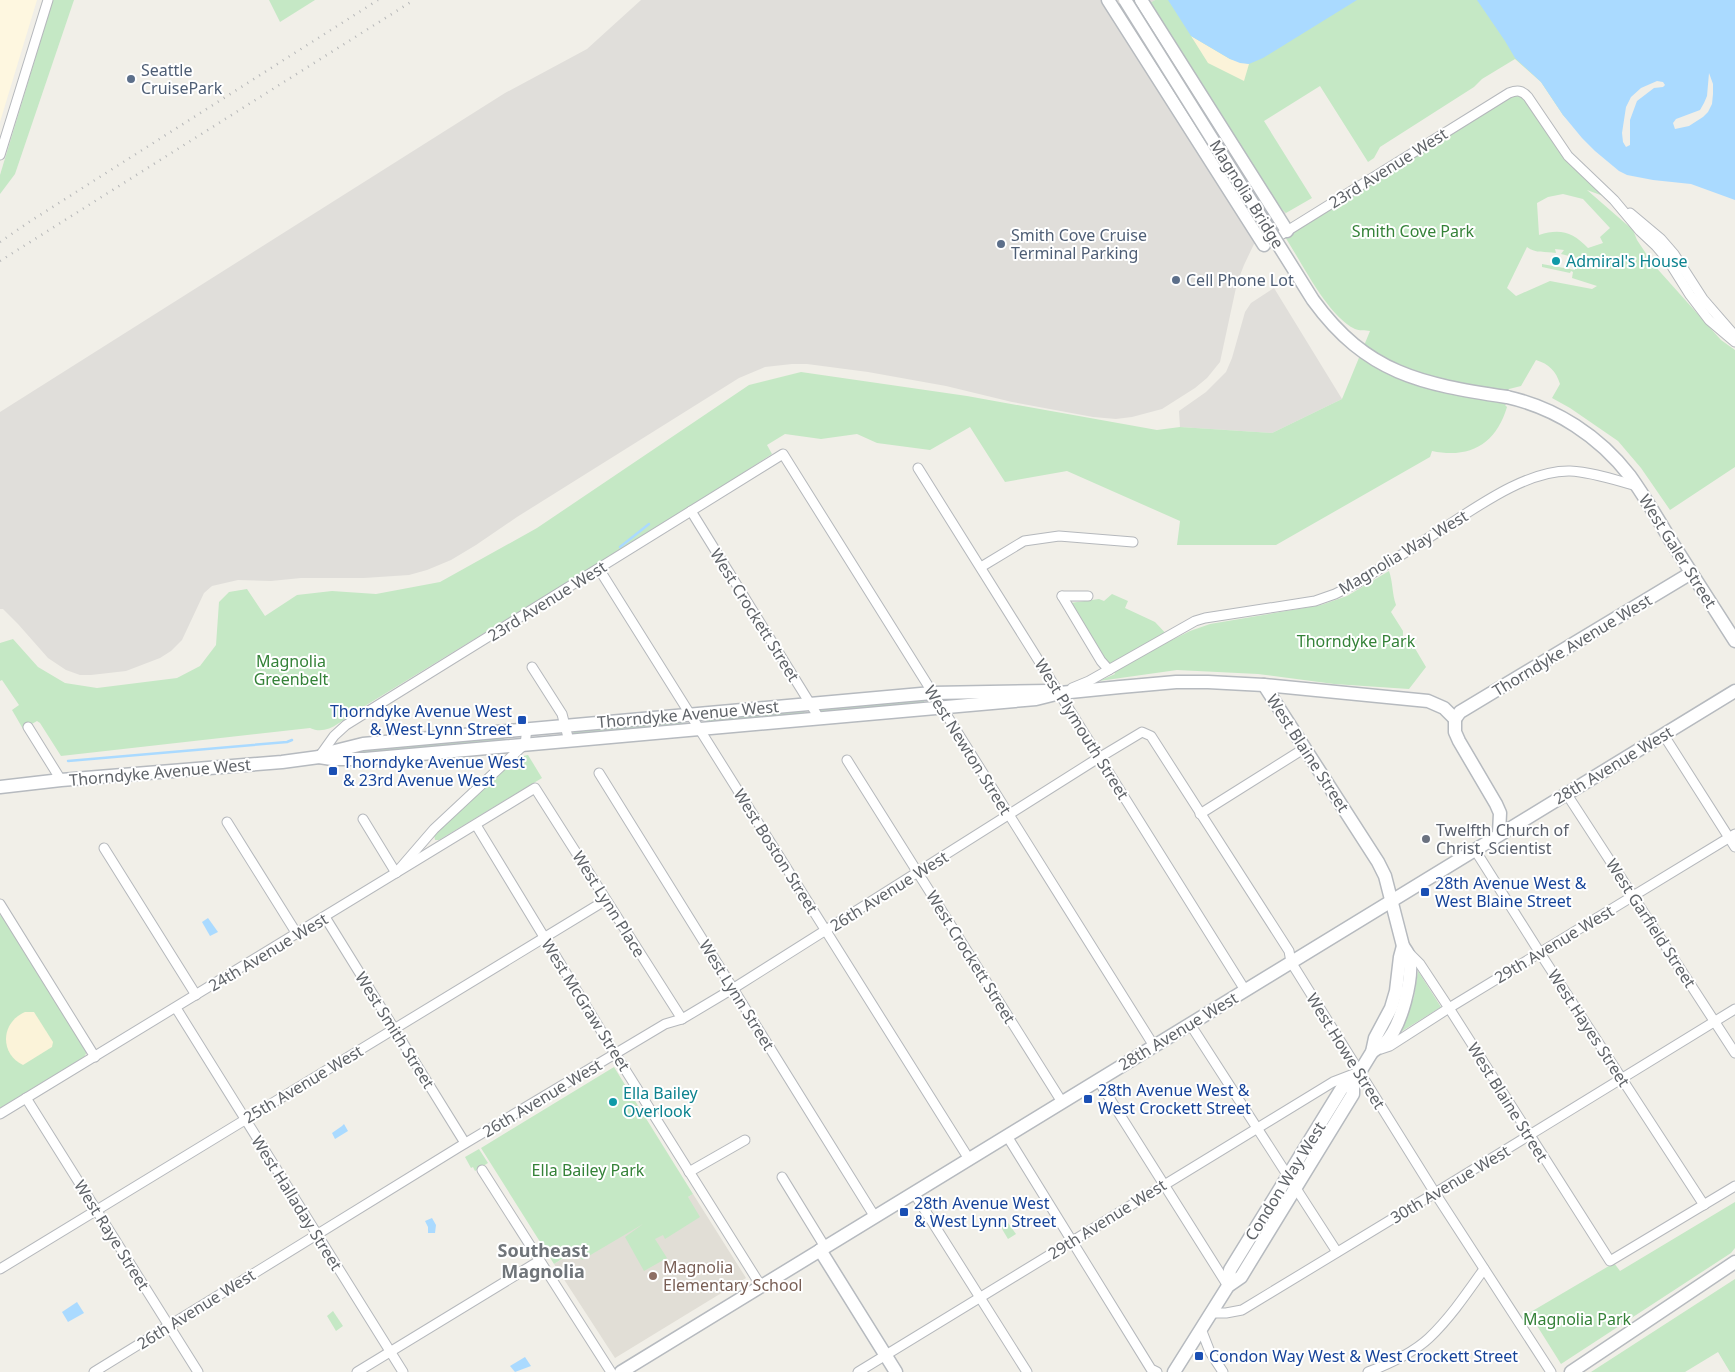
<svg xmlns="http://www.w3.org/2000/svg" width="1735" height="1372" viewBox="0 0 1735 1372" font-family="'Noto Sans',sans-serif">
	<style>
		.commercial { fill: #fef7e0 }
		.industrial { fill: #e0deda }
		.education { fill: #e1ded6 }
		.green { fill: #c5e8c5; fill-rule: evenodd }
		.sand { fill: #fbf3d9 }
		.water { fill: #aadaff }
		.pier { fill: #f1efe8 }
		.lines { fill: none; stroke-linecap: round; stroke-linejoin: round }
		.stream { stroke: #aadaff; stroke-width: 2.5 }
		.street-casing { stroke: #b5b8bc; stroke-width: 11 }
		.secondary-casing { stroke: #b6babf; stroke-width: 15 }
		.street { stroke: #fff; stroke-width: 9 }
		.secondary { stroke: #fff; stroke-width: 12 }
		.rail { stroke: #b6b7b8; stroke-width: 2.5; stroke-dasharray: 1 6; stroke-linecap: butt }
		.secondary-bridge-casing { stroke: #b6babf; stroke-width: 15; stroke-linecap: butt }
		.secondary-bridge { stroke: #fff; stroke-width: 12 }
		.service-dot { fill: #5c6f8a; stroke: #fff; stroke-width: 2 }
		.culture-dot { fill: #0f9aa8; stroke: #fff; stroke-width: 2 }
		.transit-dot { fill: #1a4fb4; stroke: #fff; stroke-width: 2 }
		.worship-dot { fill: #6b7280; stroke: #fff; stroke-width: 2 }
		.education-dot { fill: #8d6e63; stroke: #fff; stroke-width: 2 }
		.labels { text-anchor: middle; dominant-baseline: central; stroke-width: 4; stroke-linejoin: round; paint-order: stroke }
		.service-label { font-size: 16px; fill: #4e5e75; stroke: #fff; text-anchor: start }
		.street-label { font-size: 16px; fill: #5f6368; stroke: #fff }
		.park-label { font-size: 16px; fill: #348238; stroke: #fff }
		.culture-label { font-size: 16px; fill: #0d838f; stroke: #fff; text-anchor: start }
		.transit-label { font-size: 16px; fill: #164399; stroke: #fff; text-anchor: start }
		.worship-label { font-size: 16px; fill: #5b616d; stroke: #fff; text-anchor: start }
		.education-label { font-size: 16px; fill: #785e54; stroke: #fff; text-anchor: start }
		.neighbourhood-label { font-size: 18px; font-weight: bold; fill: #70757a; stroke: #fff }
	</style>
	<rect width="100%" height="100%" fill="#f1efe8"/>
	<!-- commercial -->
	<polygon class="commercial" points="0,0 37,0 0,122"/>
	<!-- industrial -->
	<g class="industrial">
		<polygon points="641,0 1155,0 1151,3 1277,205 1286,213 1254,244 1244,265 1237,283 1220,362 1207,378 1195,388 1162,409 1132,417 1116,419 1093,417 1012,402 946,386 868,372 807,364 792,364 765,367 739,378 517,517 476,545 451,560 427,570 409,575 364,578 301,578 271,581 238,580 212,586 204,593 182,640 171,651 160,658 126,671 91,675 80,675 66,670 48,658 18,624 3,609 0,609 0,412 505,93 587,49"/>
		<polygon points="1274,288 1342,399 1272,433 1180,427 1179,411 1206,392 1226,372 1232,358 1245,312 1251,303"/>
	</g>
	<!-- education -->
	<polygon class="education" points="693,1194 746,1278 615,1358 554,1264 577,1250 582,1259"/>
	<!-- green -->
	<g class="green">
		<polygon points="53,0 74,0 15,174 0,194 0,175"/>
		<polygon points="269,0 315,0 280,22"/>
		<polygon points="1155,0 1718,0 1603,154 1563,115 1541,82 1515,59 1482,79 1474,87 1380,147 1374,158 1368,162 1320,86 1264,121 1312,198 1286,213 1277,205 1150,3"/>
		<path d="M1521 91 1559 145 1614 200 1587 190 1633 230 1637 240 1653 264 1721 340 1735 350V467L1670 510 1641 468 1618 441 1570 408 1552 398 1560 384C1556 371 1549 364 1536 360L1521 386 1509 389 1505 405 1507 407C1496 444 1470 459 1432 451L1430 457 1276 545H1177L1180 521 1067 471 1005 482 970 427 930 450 877 443 857 434 821 439 785 434 767 445 772 454 689 508 355 712C341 721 327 736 310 728L61 756 40 723 37 721 23 729 12 710 19 705 2 680 0 681V643L13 639 38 667 65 683 97 688 177 678 200 666 216 645 219 602 229 592 247 589 265 616 297 595 332 591 376 594 440 582 537 528 749 385 801 372 967 396 1157 430 1180 427 1272 433 1342 399 1370 331C1365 330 1359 331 1355 329 1326 315 1301 260 1283 234ZM1563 194 1583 199 1610 228 1600 237 1603 243 1588 248C1573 232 1560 228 1539 235L1537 203 1548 197ZM1527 247C1536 254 1545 251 1556 253L1555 249 1564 250 1561 254 1577 258 1575 270 1542 264V267L1570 273 1571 271 1573 272 1572 278 1597 286 1592 289 1550 281 1516 296 1507 288Z"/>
		<path d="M1389 571C1393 582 1392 594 1396 605L1391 612 1403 631V637L1406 643 1413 645 1426 667 1409 689 1334 684 1258 674 1177 670 1099 681 1115 674 1070 603 1099 599 1104 601 1112 594 1128 601 1125 608 1155 622 1172 640 1190 631 1210 624 1321 605 1347 596Z"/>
		<polygon points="924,698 924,702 819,713 816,707"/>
		<polygon points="805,710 804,714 709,722 705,722 704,718"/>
		<polygon points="683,720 685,724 680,725 575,734 572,731"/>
		<polygon points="504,736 504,740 363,753 362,749"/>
		<polygon points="528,755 542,778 439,840 435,840 434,835 518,757"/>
		<polygon points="0,915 4,917 87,1052 84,1057 0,1108"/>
		<polygon points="1418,971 1441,1007 1399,1033 1414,997"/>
		<polygon points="614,1067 693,1194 688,1197 700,1217 665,1239 663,1235 655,1239 667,1258 644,1271 625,1237 643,1224 582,1260 576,1250 554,1264 481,1148"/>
		<polygon points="479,1149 488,1163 475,1171 473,1167 471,1168 465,1157"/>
		<polygon points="1735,1202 1735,1248 1731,1253 1561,1364 1529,1313 1614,1263 1620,1271"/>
		<polygon points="1006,1220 1016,1234 1008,1239 999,1224"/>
		<polygon points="1735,1279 1735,1372 1730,1372 1718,1352 1685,1372 1591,1372"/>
		<polygon points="333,1311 343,1326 336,1331 327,1316"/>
	</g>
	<!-- sand -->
	<g class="sand">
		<polygon points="1191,36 1230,59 1249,64 1244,81 1208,63"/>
		<path d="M25 1012H34L53 1042 52 1047 23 1065C0 1054 0 1023 25 1012Z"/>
	</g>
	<!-- water -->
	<g class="water">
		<polygon points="1168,0 1357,0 1263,58 1249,64 1240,63 1230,59 1191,36"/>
		<polygon points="1477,0 1735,0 1735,200 1691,184 1653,180 1627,175 1619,171 1595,151 1582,138 1563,115 1541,82 1515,58 1505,41"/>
		<polygon points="208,918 218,932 210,936 202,922"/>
		<polygon points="344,1124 348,1131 335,1139 332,1133 342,1126"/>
		<polygon points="432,1218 436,1225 435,1233 428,1233 428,1227 425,1221"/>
		<polygon points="77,1302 84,1313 68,1322 62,1312"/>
		<polygon points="525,1357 531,1366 515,1372 510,1366"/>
	</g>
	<!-- pier -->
	<g class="pier">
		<polygon points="1709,73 1713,84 1713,94 1712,104 1708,112 1703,117 1689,126 1675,129 1673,123 1676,119 1700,110 1704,103 1707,96"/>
		<polygon points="1657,81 1663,82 1665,85 1663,87 1654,88 1637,101 1630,120 1630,145 1626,147 1623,142 1622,133 1626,107 1631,97 1641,88"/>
	</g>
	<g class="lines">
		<!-- stream -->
		<g class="stream">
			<polyline points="620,547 649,524"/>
			<polyline points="68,761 287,742 292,740"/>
		</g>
		<defs>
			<g id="street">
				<polyline points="0,155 48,0"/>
				<polyline points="1630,213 1661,239 1674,254 1703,299 1735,336"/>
				<path d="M1271 241 1509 93C1517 90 1522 90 1528 97L1568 156 1614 200 1640 231 1656 246 1668 260 1690 295 1709 320 1735 342"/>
				<polyline points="918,468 1245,990"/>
				<polyline points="691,511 819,718"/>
				<polyline points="981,567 1024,541 1059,536 1133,542"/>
				<polyline points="599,569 969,1159"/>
				<polyline points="1062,596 1101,661 1109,670"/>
				<polyline points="1062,596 1088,596"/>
				<polyline points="532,667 562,714 569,741"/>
				<path d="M1072 688 1089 681 1195 621 1205 618 1315 601 1335 594 1359 582C1383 566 1408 551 1433 535 1470 512 1524 470 1570 471 1592 472 1615 480 1637 486"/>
				<polyline points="28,727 61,780"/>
				<polyline points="1663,734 1735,847"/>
				<polyline points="319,757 334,736 346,725 783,454 1154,1046"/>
				<polyline points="847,760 1062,1102"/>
				<polyline points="599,773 875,1217"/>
				<polyline points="1566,793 1735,1053"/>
				<polyline points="1200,814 1305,748"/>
				<polyline points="363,819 396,873 434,829 525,744 527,729"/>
				<polyline points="227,822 297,934"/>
				<polyline points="476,825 611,1047 761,1286"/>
				<polyline points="104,848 196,995"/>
				<polyline points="1475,850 1540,953 1704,1205"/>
				<polyline points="0,904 95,1057"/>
				<polyline points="325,917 465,1143"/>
				<polyline points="1407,951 1420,964 1449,1008 1610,1261 1735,1186"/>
				<polyline points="176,1008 403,1372"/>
				<polyline points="1190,1024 1337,1252"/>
				<polyline points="1381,1049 1390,1046 1449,1008 1735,834"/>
				<polyline points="1098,1080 1228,1286"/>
				<polyline points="26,1098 198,1372"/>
				<polyline points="0,1114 535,788 682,1019"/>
				<polyline points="1007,1136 1151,1369 1157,1372"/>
				<polyline points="482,1170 611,1372"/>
				<polyline points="689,1172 745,1140"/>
				<polyline points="782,1177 825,1247"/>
				<polyline points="914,1193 1027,1372"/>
				<polyline points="0,1269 606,900"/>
				<polyline points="1211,1313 1226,1313 1242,1310 1435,1193 1735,1009"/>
				<polyline points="1201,1329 1210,1352 1223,1372"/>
				<polyline points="94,1372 459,1147 665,1024 682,1019 734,988 1092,762 1142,732 1151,736 1289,951 1291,962 1435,1193 1551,1372"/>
				<polyline points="357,1372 539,1261"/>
				<polyline points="858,1372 1333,1082 1359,1072"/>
				<path d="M1368 1372C1389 1364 1413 1353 1429 1338 1450 1318 1467 1293 1484 1269"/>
			</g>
			<g id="secondary">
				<polyline points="1108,0 1264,245"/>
				<polyline points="1141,0 1287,231"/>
				<path d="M1507 397C1556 408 1599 436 1630 476 1645 497 1658 519 1671 541 1692 574 1714 608 1735 641"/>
				<path d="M1264 685 1378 862 1385 876 1403 946C1405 949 1408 953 1409 956 1414 978 1401 1027 1385 1043 1381 1046 1376 1049 1372 1052"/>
				<polyline points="1455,719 1460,712 1691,573"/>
				<polyline points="1455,719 1455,732 1459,741 1496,804 1500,813 1499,834"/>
				<polyline points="319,757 332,759 365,759 1036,699 1060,693 1120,687 1176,682 1208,682 1264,685 1428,701 1444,708 1455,719"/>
				<polyline points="0,787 61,780 282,762 319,757 331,752 363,744 932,693 1050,691"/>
				<polyline points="820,1250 896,1372"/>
				<polyline points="1228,1286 1230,1270 1342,1088 1353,1083"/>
				<polyline points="621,1372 1735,691"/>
				<polyline points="1174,1372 1228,1286 1241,1277 1353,1094 1353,1083 1372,1052 1375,1038 1391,1008 1396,991 1400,957 1403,946"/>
				<polyline points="1571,1372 1735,1262"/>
			</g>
		</defs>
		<!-- street casing -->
		<use href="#street" class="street-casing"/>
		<!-- secondary casing -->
		<use href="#secondary" class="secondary-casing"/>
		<!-- street -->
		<use href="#street" class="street"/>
		<!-- secondary -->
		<use href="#secondary" class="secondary"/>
		<!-- rail -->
		<g class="rail">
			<polyline points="0,242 29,222 378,0"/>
			<polyline points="0,261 414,0"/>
		</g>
		<defs>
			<path id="secondary-bridge" d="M1125 0 1313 300C1367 374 1421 384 1507 397"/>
		</defs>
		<!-- secondary-bridge casing -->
		<use href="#secondary-bridge" class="secondary-bridge-casing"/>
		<!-- secondary-bridge -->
		<use href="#secondary-bridge" class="secondary-bridge"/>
	</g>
	<!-- markers -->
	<g class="service-dot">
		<circle cx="131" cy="79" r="5"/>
		<circle cx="1001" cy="244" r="5"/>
		<circle cx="1176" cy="280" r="5"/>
	</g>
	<g class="culture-dot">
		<circle cx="1556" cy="261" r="5"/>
		<circle cx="613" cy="1102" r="5"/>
	</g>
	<g class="transit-dot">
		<rect x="517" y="715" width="10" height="10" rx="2.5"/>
		<rect x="328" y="766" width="10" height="10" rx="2.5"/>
		<rect x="1420" y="887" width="10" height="10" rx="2.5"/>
		<rect x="1083" y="1094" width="10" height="10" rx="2.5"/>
		<rect x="899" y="1207" width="10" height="10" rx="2.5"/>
		<rect x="1194" y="1351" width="10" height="10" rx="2.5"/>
	</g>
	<circle class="worship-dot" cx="1426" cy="839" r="5"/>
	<circle class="education-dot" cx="653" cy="1276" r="5"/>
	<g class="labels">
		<!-- service labels -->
		<g class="service-label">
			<text x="141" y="70">Seattle<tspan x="141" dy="18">CruisePark</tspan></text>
			<text x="1011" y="235">Smith Cove Cruise<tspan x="1011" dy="18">Terminal Parking</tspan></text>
			<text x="1186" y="280">Cell Phone Lot</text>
		</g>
		<!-- street labels -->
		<g class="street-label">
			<text transform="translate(1388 168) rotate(-32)">23rd Avenue West</text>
			<text transform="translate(1247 194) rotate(58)">Magnolia Bridge</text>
			<text transform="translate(1678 551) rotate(58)">West Galer Street</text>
			<text transform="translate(1403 552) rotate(-31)">Magnolia Way West</text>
			<text transform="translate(547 601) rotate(-32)">23rd Avenue West</text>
			<text transform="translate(755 615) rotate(58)">West Crockett Street</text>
			<text transform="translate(1572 645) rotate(-31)">Thorndyke Avenue West</text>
			<text transform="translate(688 714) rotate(-5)">Thorndyke Avenue West</text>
			<text transform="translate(1082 729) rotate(58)">West Plymouth Street</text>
			<text transform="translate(968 750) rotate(58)">West Newton Street</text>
			<text transform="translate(1308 753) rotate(57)">West Blaine Street</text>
			<text transform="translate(1613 765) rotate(-31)">28th Avenue West</text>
			<text transform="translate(160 772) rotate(-5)">Thorndyke Avenue West</text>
			<text transform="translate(776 851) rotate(58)">West Boston Street</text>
			<text transform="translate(889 891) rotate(-32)">26th Avenue West</text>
			<text transform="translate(609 904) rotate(58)">West Lynn Place</text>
			<text transform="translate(1651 923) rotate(57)">West Garfield Street</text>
			<text transform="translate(1554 944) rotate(-31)">29th Avenue West</text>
			<text transform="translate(268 952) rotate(-31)">24th Avenue West</text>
			<text transform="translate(971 957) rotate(58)">West Crockett Street</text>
			<text transform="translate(737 995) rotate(58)">West Lynn Street</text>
			<text transform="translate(586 1005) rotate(58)">West McGraw Street</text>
			<text transform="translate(1589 1028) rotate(57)">West Hayes Street</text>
			<text transform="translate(395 1030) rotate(58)">West Smith Street</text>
			<text transform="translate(1178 1031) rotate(-31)">28th Avenue West</text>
			<text transform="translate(1346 1051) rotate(58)">West Howe Street</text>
			<text transform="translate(303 1084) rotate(-31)">25th Avenue West</text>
			<text transform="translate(542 1098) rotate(-31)">26th Avenue West</text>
			<text transform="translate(1508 1102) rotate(58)">West Blaine Street</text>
			<text transform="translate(1285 1181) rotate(-58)">Condon Way West</text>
			<text transform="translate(1450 1184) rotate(-31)">30th Avenue West</text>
			<text transform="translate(297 1203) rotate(58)">West Halladay Street</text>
			<text transform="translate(1107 1219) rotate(-32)">29th Avenue West</text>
			<text transform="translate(112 1235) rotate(58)">West Raye Street</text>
			<text transform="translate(196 1309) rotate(-32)">26th Avenue West</text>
		</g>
		<!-- park labels -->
		<g class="park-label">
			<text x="1413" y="231">Smith Cove Park</text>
			<text x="1356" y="641">Thorndyke Park</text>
			<text x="291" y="661">Magnolia<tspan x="291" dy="18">Greenbelt</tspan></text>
			<text x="588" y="1170">Ella Bailey Park</text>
			<text x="1577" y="1319">Magnolia Park</text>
		</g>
		<!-- culture labels -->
		<g class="culture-label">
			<text x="1566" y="261">Admiral's House</text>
			<text x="623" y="1093">Ella Bailey<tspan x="623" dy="18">Overlook</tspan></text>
		</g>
		<!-- transit labels -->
		<g class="transit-label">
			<text x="512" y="711" text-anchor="end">Thorndyke Avenue West<tspan x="512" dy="18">&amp; West Lynn Street</tspan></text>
			<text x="343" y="762">Thorndyke Avenue West<tspan x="343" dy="18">&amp; 23rd Avenue West</tspan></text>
			<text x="1435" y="883">28th Avenue West &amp;<tspan x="1435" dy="18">West Blaine Street</tspan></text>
			<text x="1098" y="1090">28th Avenue West &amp;<tspan x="1098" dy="18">West Crockett Street</tspan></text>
			<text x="914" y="1203">28th Avenue West<tspan x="914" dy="18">&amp; West Lynn Street</tspan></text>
			<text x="1209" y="1356">Condon Way West &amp; West Crockett Street</text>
		</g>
		<!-- worship labels -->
		<g class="worship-label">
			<text x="1436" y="830">Twelfth Church of<tspan x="1436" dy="18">Christ, Scientist</tspan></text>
		</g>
		<!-- education labels -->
		<g class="education-label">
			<text x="663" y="1267">Magnolia<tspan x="663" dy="18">Elementary School</tspan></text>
		</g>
		<!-- neighbourhood labels -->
		<g class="neighbourhood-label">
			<text x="543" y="1250">Southeast<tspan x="543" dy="21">Magnolia</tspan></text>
		</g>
	</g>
</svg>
